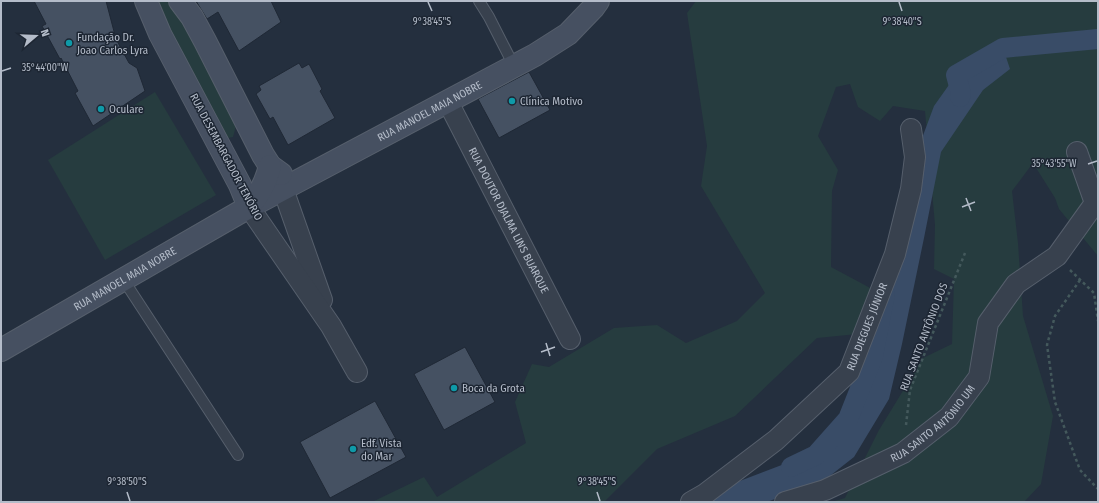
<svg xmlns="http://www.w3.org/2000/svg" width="1099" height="503" viewBox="0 0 1099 503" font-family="'Fira Sans Condensed',sans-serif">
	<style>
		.green { fill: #263c3f }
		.water { fill: #394c67 }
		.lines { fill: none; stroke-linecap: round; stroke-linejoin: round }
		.canal { stroke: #394c67; stroke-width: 20 }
		.building { fill: #455162; stroke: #1f2835 }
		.lane-casing { stroke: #565f6c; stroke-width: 12 }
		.street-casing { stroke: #565f6c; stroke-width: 22 }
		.secondary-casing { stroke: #565f6c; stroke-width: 24 }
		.path { stroke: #44595c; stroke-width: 2.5; stroke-dasharray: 3 3; stroke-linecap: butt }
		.lane { stroke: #38414e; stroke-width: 10 }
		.street { stroke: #38414e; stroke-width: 20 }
		.secondary { stroke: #465061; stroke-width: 22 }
		.ticks { fill: none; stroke: #b4bcc9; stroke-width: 1.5 }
		.culture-dot { fill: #0f9aa8; stroke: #1d2633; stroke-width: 1.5 }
		.labels { text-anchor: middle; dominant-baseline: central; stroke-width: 3; stroke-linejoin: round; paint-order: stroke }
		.poi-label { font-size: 11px; fill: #b4bcc9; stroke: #1d2633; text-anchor: start }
		.street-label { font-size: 11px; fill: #b4bcc9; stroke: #1d2633 }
		.ticks-label { font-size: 10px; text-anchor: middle; fill: #b4bcc9; stroke: #1d2633; stroke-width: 3; stroke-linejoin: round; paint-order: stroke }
	</style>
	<rect width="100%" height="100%" fill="#242f3e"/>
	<!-- green -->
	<g class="green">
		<polygon points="153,1 169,1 180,11 236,126 233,137 222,139"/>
		<polygon points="696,1 1098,1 1098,256 1059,209 1055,198 1033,163 1012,191 1018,243 1023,316 1053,416 1041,484 1024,502 831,502 845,498 879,430 923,358 952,344 954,279 934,269 935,225 925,111 893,106 880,121 858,107 850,84 836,87 818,136 838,170 832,191 831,267 874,290 857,334 817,338 735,416 657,449 604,502 372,502 424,477 437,497 526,443 515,402 532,364 549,367 614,328 657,325 686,343 737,321 765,293 701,186 707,146 687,13"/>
		<polygon points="155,92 216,195 105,260 48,160"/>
	</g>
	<!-- water -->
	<polygon class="water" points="1003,48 1010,69 983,90 941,152 924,238 902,344 889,399 854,457 826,479 767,502 693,502 724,487 800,458 816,455 848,419 873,356 891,274 915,157 934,106 956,75"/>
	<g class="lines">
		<!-- canal -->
		<g class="canal">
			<polyline points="960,97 961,94 956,75 1003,48 1098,39"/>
			<polyline points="791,467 816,455 848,419 873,356 885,294"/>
		</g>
	</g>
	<!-- building -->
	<g class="building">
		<polygon points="34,1 106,1 116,39 129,63 137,68 145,91 93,126 75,93 78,91 61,58 60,59 42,26 46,24"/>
		<polygon points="196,1 271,1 281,22 239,51 218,12 207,19"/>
		<polygon points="299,63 302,68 309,64 322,89 320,91 335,118 288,145 273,117 270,119 256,94 261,90 259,86"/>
		<polygon points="529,72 550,110 499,138 478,99"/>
		<polygon points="465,347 495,402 444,430 414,374"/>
		<polygon points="375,401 406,457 330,498 300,442"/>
	</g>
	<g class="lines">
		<defs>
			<g id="lane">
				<polyline points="479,1 489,17 514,66"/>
				<polyline points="123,279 238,455"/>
			</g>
			<g id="street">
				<path id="s1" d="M448 102 570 339"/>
				<polyline points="283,189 322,300"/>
				<polyline points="249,207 331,326 357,372"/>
				<path id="s2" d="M691 502 705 494 776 440 849 372 895 254 911 189 915 157 911 129"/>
				<path id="s3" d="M785 502 825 490 903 453 949 417 979 377 988 323 1016 284 1057 256 1095 203 1077 152"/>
			</g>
			<g id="secondary">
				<path id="s4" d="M146 1 160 34 240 185 249 207 535 55 568 34 593 8 598 1"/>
				<polyline points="180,1 192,17 205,41 263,155 270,166 281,174"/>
				<path id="s5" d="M1 350 249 207C260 192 265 185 270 166"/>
			</g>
		</defs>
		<!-- lane casing -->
		<use href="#lane" class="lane-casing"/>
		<!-- street casing -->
		<use href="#street" class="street-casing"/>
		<!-- secondary casing -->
		<use href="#secondary" class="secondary-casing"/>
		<!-- path -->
		<g class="path">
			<polyline points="1070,270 1094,293 1098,321"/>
			<polyline points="1080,280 1055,316 1047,345 1055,402 1080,470 1098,489"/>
			<polyline points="906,425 910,390 965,253"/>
		</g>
		<!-- lane -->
		<use href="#lane" class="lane"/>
		<!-- street -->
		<use href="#street" class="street"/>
		<!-- secondary -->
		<use href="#secondary" class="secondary"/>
	</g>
	<!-- ticks -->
	<path class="ticks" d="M428 2 432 11M899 2 902 11M2 71 11 68M1088 164 1097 161M966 198 971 211M962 207 975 202M546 343 550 356M541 352 555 347M127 492 130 501M597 492 600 501"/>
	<!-- markers -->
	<g class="culture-dot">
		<circle cx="69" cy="43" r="4"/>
		<circle cx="512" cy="101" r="4"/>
		<circle cx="101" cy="109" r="4"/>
		<circle cx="454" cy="388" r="4"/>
		<circle cx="353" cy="449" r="4"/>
	</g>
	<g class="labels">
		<!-- poi labels -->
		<g class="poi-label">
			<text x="77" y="37">Fundação Dr.<tspan x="77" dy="13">Joao Carlos Lyra</tspan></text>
			<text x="520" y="101">Clínica Motivo</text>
			<text x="109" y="109">Oculare</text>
			<text x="462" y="388">Boca da Grota</text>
			<text x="361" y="443">Edf. Vista<tspan x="361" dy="13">do Mar</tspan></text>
		</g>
		<!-- street labels -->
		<g class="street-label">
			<text stroke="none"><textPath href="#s4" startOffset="435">RUA MANOEL MAIA NOBRE</textPath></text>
			<text transform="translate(226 157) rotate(62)">RUA DESEMBARGADOR TENÓRIO</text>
			<text stroke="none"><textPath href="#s1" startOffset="133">RUA DOUTOR DJALMA LINS BUARQUE</textPath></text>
			<text stroke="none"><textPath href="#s5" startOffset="143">RUA MANOEL MAIA NOBRE</textPath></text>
			<text stroke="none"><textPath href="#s2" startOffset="254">RUA DIEGUES JÚNIOR</textPath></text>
			<text transform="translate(924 337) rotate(-69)">RUA SANTO ANTÔNIO DOS</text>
			<text stroke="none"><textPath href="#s3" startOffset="170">RUA SANTO ANTÔNIO UM</textPath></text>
		</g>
	</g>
	<g class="ticks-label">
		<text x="432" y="25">9°38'45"S</text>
		<text x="902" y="25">9°38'40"S</text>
		<text x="45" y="71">35°44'00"W</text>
		<text x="1054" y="167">35°43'55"W</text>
		<text x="127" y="485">9°38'50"S</text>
		<text x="597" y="485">9°38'45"S</text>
	</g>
	<!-- border -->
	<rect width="1099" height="503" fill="none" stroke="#b4bcc9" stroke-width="4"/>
	<!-- north arrow -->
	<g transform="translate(36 36) rotate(71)" stroke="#1d2633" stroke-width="3" paint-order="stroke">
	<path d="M0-3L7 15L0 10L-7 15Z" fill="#b4bcc9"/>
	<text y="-6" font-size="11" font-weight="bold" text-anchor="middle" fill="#b4bcc9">N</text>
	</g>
</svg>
